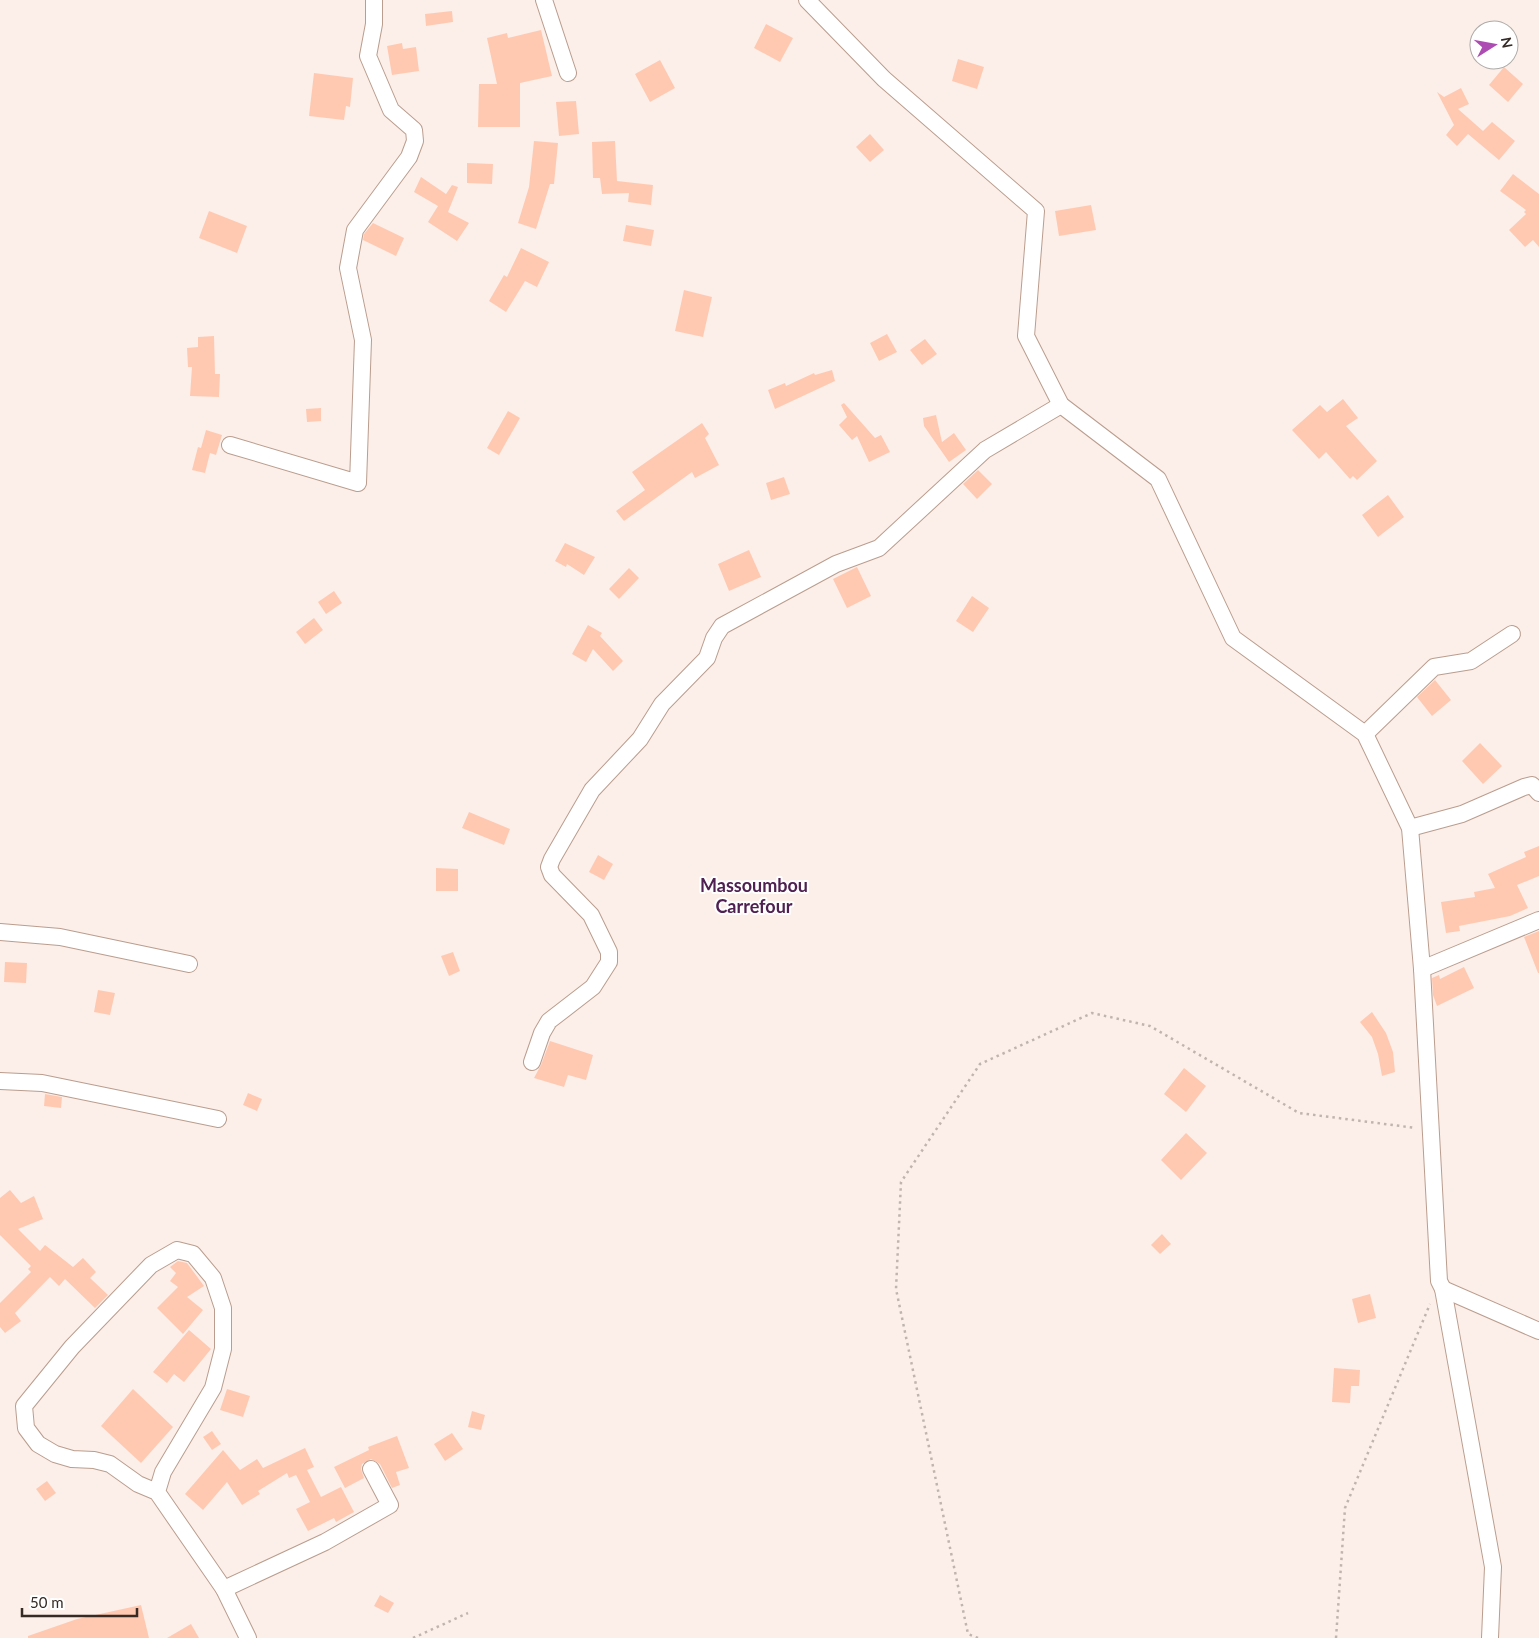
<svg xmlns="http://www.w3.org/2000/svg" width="1539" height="1638" viewBox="0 0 1539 1638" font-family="Lato,sans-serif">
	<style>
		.building { fill: #ffc9b1 }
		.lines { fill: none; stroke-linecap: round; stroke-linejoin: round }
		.minor-casing { stroke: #ba9d8e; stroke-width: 18 }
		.path { stroke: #c0b4ae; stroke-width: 2.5; stroke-dasharray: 2.5 4; stroke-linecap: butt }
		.minor { stroke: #fff; stroke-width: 16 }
		.labels { text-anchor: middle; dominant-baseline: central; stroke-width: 4; stroke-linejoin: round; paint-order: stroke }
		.quarter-label { font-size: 18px; font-weight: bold; fill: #4f2051; stroke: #fff }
	</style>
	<rect width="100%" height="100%" fill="#fcefe9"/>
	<!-- building -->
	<g class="building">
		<polygon points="452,11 453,22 426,26 425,14"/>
		<polygon points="766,24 793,38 780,62 754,48"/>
		<polygon points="541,30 552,76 520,83 520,127 478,127 479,84 497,84 487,38 507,33 508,38"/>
		<polygon points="402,43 403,49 416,47 419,71 392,75 387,46"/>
		<polygon points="958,59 984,67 977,89 952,81"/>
		<polygon points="660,60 675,88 650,102 635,74"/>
		<polygon points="1504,67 1523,84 1508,102 1489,85"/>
		<polygon points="314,73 353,78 350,107 346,106 344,120 309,116"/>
		<polygon points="1461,88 1469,104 1458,109 1483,131 1492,122 1515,141 1499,160 1468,134 1457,146 1446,135 1454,125 1437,92 1444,97"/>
		<polygon points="576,101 579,134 559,136 556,102"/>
		<polygon points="870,134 884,150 870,162 856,147"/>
		<polygon points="534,141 558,143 554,184 550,184 536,229 518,223 529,187"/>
		<polygon points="615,141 617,181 653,185 651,205 628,202 629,193 602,194 600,178 593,178 592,142"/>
		<polygon points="467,163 493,164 492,184 467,183"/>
		<polygon points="1513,174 1539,194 1539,247 1533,240 1525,247 1509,230 1526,214 1524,212 1526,210 1500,191"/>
		<polygon points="421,177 446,194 452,185 458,187 448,212 469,223 457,241 428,222 438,206 414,192"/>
		<polygon points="1091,205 1096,230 1059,236 1055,211"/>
		<polygon points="209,211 247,226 237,253 199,238"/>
		<polygon points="373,223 404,238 396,256 363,240 364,234"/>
		<polygon points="626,225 654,230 651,246 623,241"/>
		<polygon points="521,248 549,262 537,287 525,281 506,312 489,301 504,275 507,277"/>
		<polygon points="684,290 712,297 703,337 675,331"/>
		<polygon points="887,334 897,352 879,361 870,343"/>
		<polygon points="214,336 215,374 220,374 219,397 190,396 192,367 188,367 187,348 198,347 198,337"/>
		<polygon points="925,339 937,354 922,365 910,350"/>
		<polygon points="832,370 835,381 775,409 768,390 785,383 786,386 814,373 815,375"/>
		<polygon points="1343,399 1358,418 1346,426 1377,461 1357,480 1353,476 1350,479 1326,452 1319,459 1292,430 1320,405 1327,412"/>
		<polygon points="844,403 875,438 881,435 890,452 869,462 857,436 852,440 839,425 847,417 841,405"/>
		<polygon points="321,408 321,421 307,422 306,409"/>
		<polygon points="508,411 520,418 499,455 487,448"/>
		<polygon points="936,415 942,442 954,433 966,450 949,462 924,426 923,418"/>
		<polygon points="702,423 709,434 705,438 719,465 695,478 692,472 624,521 616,511 645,490 632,472"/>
		<polygon points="206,430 222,435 216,455 210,453 205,473 192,470 198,447 201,448"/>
		<polygon points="978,470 992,484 977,499 963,484"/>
		<polygon points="784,477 790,494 771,500 766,483"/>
		<polygon points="1388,495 1404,517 1378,537 1362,515"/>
		<polygon points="565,543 595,557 584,575 567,564 566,567 555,561"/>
		<polygon points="749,550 761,577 729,591 718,564"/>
		<polygon points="857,567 871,596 847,608 833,579"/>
		<polygon points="629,568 639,578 619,599 609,589"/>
		<polygon points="334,591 342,603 326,614 318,602"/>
		<polygon points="972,596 989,608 973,632 956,621"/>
		<polygon points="314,618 323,630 305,644 296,632"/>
		<polygon points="588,625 602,633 600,636 623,661 613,671 593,649 586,662 572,654"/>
		<polygon points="1435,680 1451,700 1432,716 1417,697"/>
		<polygon points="1480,743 1502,766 1483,784 1462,761"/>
		<polygon points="469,812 510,829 504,845 462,828"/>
		<polygon points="1539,846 1539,876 1517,885 1528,908 1510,916 1459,926 1460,931 1446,933 1441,902 1475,897 1474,892 1495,888 1488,874 1526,857 1524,852"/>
		<polygon points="598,855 613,864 604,880 589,872"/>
		<polygon points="436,868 458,869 458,891 436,891"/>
		<polygon points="1539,931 1539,973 1538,973 1524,937"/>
		<polygon points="453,952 460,971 449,976 441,956"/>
		<polygon points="5,962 27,963 26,983 4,982"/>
		<polygon points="1464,967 1474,988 1437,1006 1433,995 1432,978 1439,975 1440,979"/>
		<polygon points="98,990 115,993 110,1015 94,1012"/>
		<polygon points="1372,1012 1386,1033 1393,1052 1395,1072 1382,1076 1378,1054 1372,1037 1360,1022"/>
		<polygon points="550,1041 593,1055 586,1080 568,1075 564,1087 534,1078 541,1065"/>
		<polygon points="1184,1068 1206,1086 1186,1112 1164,1094"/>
		<polygon points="248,1093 262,1099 257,1111 243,1105"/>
		<polygon points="45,1094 62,1097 61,1108 44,1106"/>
		<polygon points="1186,1133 1207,1153 1181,1180 1161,1160"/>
		<polygon points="10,1190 21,1203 34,1196 43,1219 18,1229 40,1251 45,1245 73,1267 83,1258 96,1272 90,1278 108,1295 95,1308 65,1279 59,1286 50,1277 15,1313 21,1321 5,1333 0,1327 0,1303 31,1272 28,1269 31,1266 0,1235 0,1198"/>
		<polygon points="1162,1234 1171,1244 1160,1254 1151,1245"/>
		<polygon points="178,1261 187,1263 204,1286 187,1297 203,1310 183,1334 157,1308 178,1287 170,1281 176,1273 170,1267"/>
		<polygon points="1370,1294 1376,1318 1358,1323 1352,1299"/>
		<polygon points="189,1330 211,1349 184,1382 174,1374 167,1383 153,1372"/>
		<polygon points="1334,1368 1360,1370 1359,1386 1351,1386 1350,1403 1332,1402"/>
		<polygon points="133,1389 173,1427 141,1463 101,1426"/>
		<polygon points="227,1389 250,1396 243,1417 220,1410"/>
		<polygon points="472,1411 485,1415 481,1430 468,1427"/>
		<polygon points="212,1431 221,1444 212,1450 203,1437"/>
		<polygon points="452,1433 463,1449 445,1461 434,1444"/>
		<polygon points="397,1436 409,1468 396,1472 400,1485 392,1488 380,1464 371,1459 362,1464 361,1469 364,1478 345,1488 334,1467 369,1450 368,1447"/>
		<polygon points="305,1448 314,1467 307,1470 321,1497 341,1487 354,1512 336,1522 334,1518 308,1531 296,1509 310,1502 296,1475 289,1478 287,1473 258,1491 260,1494 242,1505 227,1482 203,1510 185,1494 223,1450 240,1470 257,1459 263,1468"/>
		<polygon points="47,1481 56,1493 45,1501 36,1489"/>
		<polygon points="380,1595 394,1603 388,1613 374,1606"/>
		<polygon points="141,1605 149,1638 28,1638 28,1636 77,1619"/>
		<polygon points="191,1624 199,1638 167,1638"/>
	</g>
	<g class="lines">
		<defs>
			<g id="minor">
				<polyline points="544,0 568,73"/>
				<polyline points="807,0 884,79 1036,211 1026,336 1061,405 1158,479 1233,638 1365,734 1410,828 1422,969 1439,1281 1443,1289 1493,1567 1490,1638"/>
				<polyline points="230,445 358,483 363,340 348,268 355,230 409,157 415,141 414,130 391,110 368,56 374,24 374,0"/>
				<polyline points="1365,734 1434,667 1471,661 1512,634"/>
				<polyline points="1410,828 1462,814 1524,787 1532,785 1539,793"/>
				<polyline points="0,932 60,937 189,964"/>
				<polyline points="1422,969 1539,920"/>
				<polyline points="532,1062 542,1033 549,1021 593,987 609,962 609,952 591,915 552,875 549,867 552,859 592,790 640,739 662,704 707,658 714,638 722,626 836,564 879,548 985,450 1061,405"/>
				<polyline points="0,1081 42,1083 218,1119"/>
				<polyline points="1443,1289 1539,1331"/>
				<polyline points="157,1492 163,1472 213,1388 223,1349 223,1308 213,1278 193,1254 177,1250 151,1265 72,1347 24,1406 26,1428 38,1444 55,1454 72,1459 94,1460 110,1464 138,1484 157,1492 224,1589 248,1638"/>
				<polyline points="224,1589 325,1542 390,1505 371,1469"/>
			</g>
		</defs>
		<!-- minor casing -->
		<use href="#minor" class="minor-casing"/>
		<!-- path -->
		<g class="path">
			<polyline points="413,1638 468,1613"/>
			<polyline points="978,1638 968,1634 896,1289 901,1182 980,1064 1092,1013 1150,1026 1299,1113 1416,1128"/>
			<polyline points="1336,1638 1345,1508 1430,1304"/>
		</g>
		<!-- minor -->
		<use href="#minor" class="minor"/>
	</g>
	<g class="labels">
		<!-- quarter labels -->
		<g class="quarter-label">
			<text x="754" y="885">Massoumbou<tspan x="754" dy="21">Carrefour</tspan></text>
		</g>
	</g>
	<!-- north arrow -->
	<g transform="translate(1494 45) rotate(79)"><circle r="24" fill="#ffffff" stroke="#aeaaa7"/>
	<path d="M0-4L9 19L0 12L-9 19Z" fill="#ad4cb3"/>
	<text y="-8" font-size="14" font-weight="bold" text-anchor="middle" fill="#352a24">N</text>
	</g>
	<!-- scale -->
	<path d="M22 1608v8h115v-8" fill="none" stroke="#352a24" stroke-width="2.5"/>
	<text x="30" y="1608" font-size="15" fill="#352a24" stroke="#ffffff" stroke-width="4" paint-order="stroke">50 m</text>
</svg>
